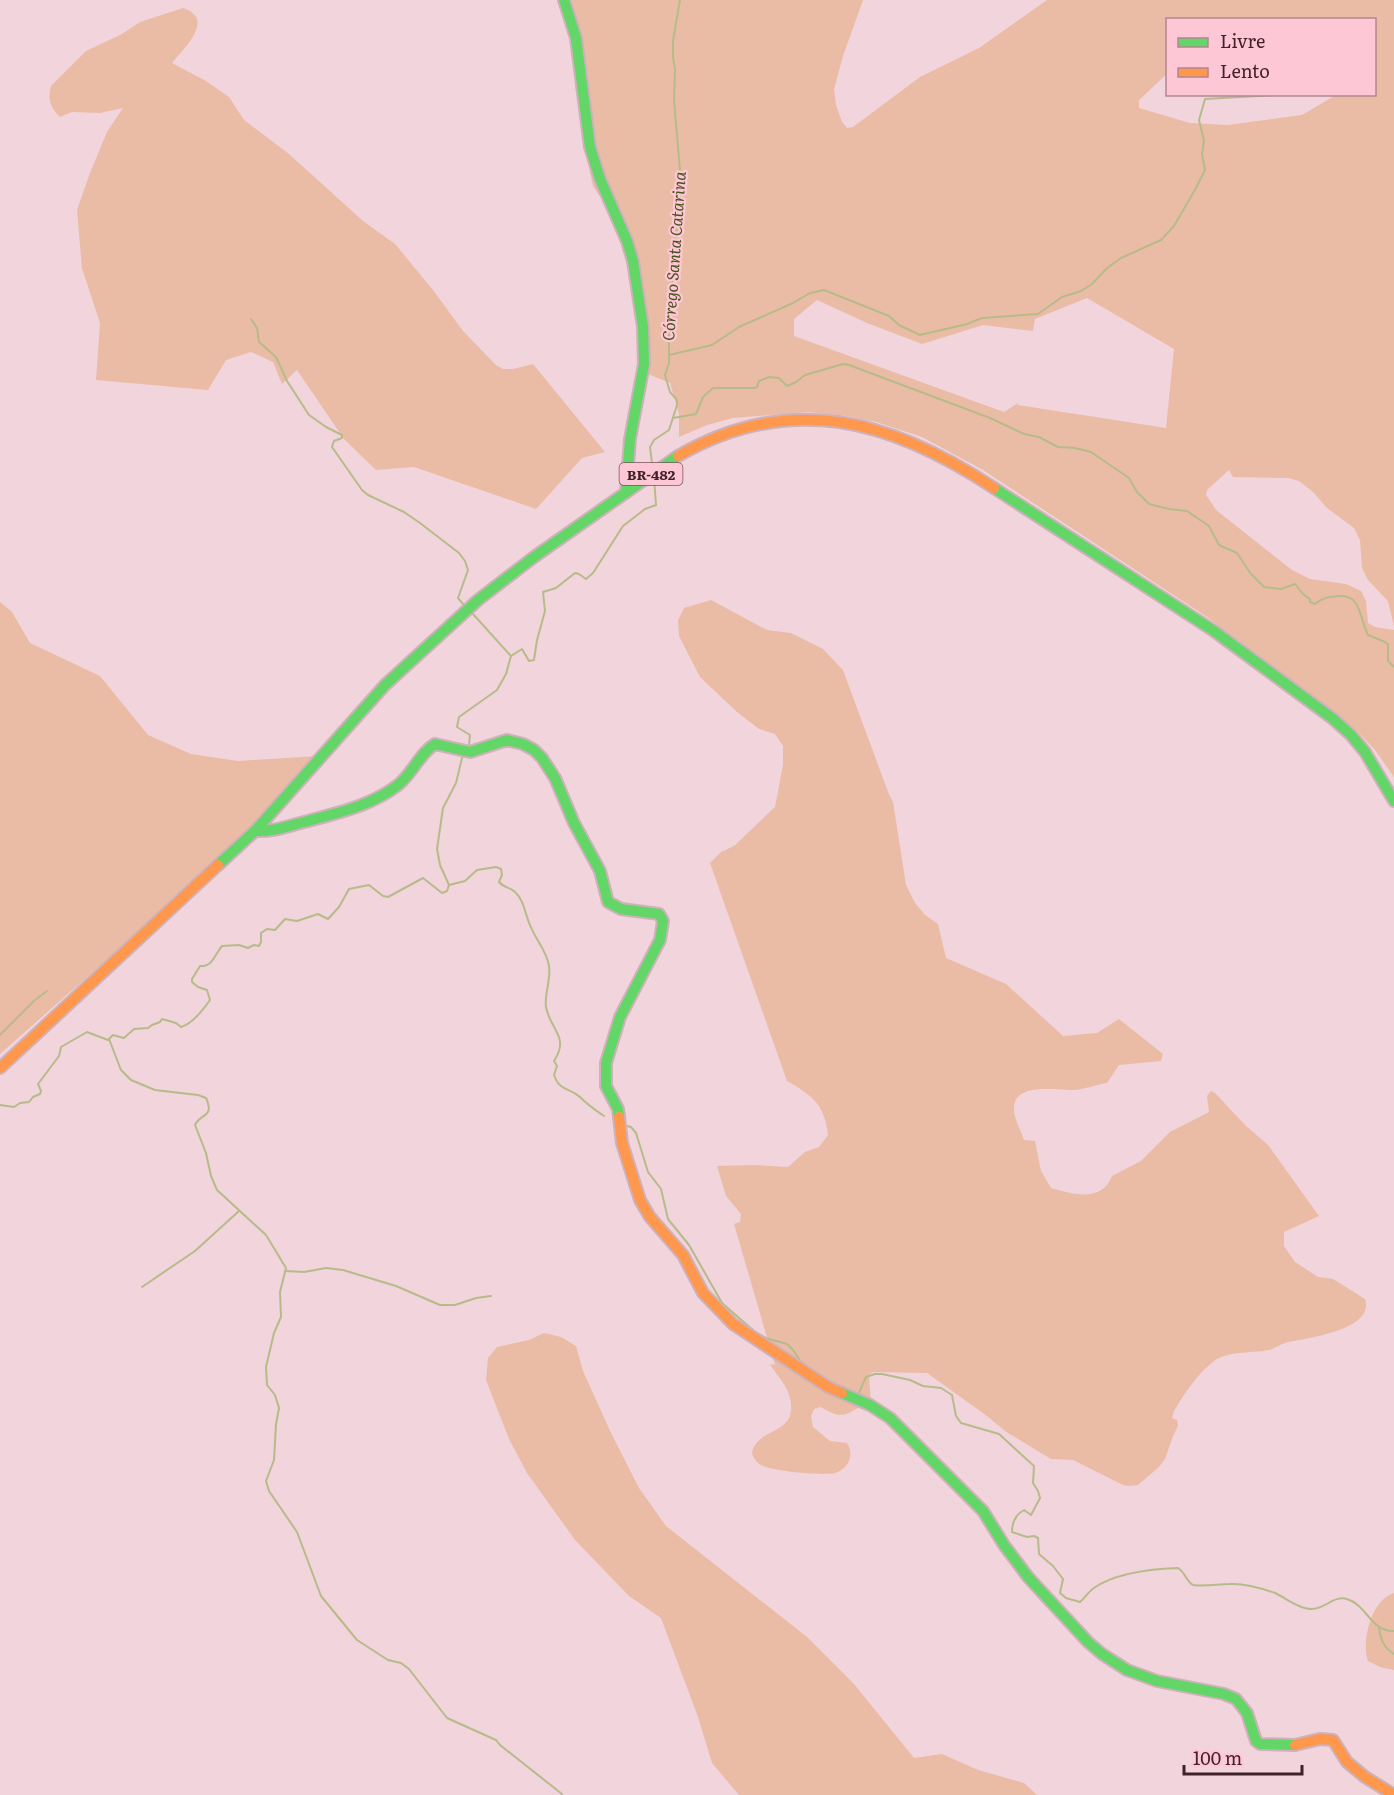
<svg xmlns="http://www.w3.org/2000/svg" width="1394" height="1795" viewBox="0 0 1394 1795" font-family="Literata,serif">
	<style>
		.green { fill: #eabca5; fill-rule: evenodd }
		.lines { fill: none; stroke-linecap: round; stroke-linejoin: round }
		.stream { stroke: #b7bb89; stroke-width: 2 }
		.fast-casing { stroke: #ceb1b9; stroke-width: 14 }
		.slow-casing { stroke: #ceb1b9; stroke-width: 14 }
		.fast { stroke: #63d668; stroke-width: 10 }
		.slow { stroke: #ff974d; stroke-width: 10 }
		.labels { text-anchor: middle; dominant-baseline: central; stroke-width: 4.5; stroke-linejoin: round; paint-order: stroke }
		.shield { fill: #fec7d6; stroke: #7b535f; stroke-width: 1.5 }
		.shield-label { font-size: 14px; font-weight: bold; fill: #43212c }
		.water-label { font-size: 16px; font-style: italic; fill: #48531c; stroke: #fec7d6 }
	</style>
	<rect width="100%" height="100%" fill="#f1d4dc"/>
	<!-- green -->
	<g class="green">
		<path d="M563 0H863L843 56 834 89 836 105 842 122 847 128 853 127 920 77 979 48 1047 0H1394V626L1388 601 1368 580 1362 568 1360 540 1354 528 1327 508 1313 492 1299 481 1288 478 1233 477 1229 470 1207 490 1206 495 1216 510 1292 570 1310 579 1346 584 1361 591 1366 601 1368 623 1375 627 1394 630V777L1375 750 1357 731 1207 617 983 470 922 437 876 422 847 416 808 412 733 418 707 425 679 437V414L670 383 648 374 643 324 633 267 619 225 593 186 588 163 584 141 580 82ZM1168 20H1374V94L1336 95 1302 115 1228 125 1190 123 1139 108V100L1168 73ZM1087 298 1174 349 1166 428 1018 405V403L1004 412 794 336V319L817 300 867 323 922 344 983 325 1033 331 1035 319Z"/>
		<path d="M183 8C217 19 182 50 172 63L206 81 229 97 244 120 289 154 363 221 395 244 433 290 463 331 496 365 503 369H513L533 364 605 452 582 458 536 509 414 467 376 470 344 439 297 370 282 384 273 362 251 352 226 360 208 390 96 380 100 323 82 268 77 210 90 173 107 132 123 108 100 113 72 112 60 117C51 108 47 100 51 86L86 51 122 34 140 22Z"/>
		<path d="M711 600 767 630 791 633 823 649 843 670 888 792 893 802 906 885 915 903 925 915 938 924 946 958 1006 984 1063 1036 1097 1033 1119 1019 1163 1054 1161 1061 1119 1065 1107 1083C1096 1085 1085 1089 1075 1090 1059 1091 1013 1081 1014 1109 1014 1119 1021 1131 1024 1140L1035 1141 1041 1171 1051 1188C1072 1194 1102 1203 1112 1176L1141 1161 1170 1132 1209 1112 1207 1096 1211 1091 1215 1093 1245 1125 1268 1145 1319 1216 1284 1232V1246L1295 1262 1318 1277 1333 1279 1365 1299C1375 1331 1305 1338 1285 1343 1279 1345 1274 1349 1268 1350 1250 1354 1230 1350 1214 1361 1198 1373 1184 1394 1174 1411L1172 1418 1177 1420 1178 1426 1173 1436 1165 1459 1159 1467 1138 1485 1130 1486 1123 1485 1073 1460 1051 1459 1005 1431 987 1416 927 1373 873 1372 869 1375 871 1403C847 1409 848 1424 821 1407L814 1409 811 1416 813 1427 830 1441 847 1443C855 1455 848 1469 835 1473 823 1476 771 1471 761 1465 757 1463 754 1459 752 1454 755 1425 804 1438 788 1392 784 1382 775 1373 770 1364L775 1365 734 1224 740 1222 741 1214 726 1196 717 1166 755 1165 788 1167 805 1152 819 1147 828 1135C825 1105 812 1095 787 1081L710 863 721 852 734 846 775 807 783 765V746L775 734 759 729 737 712 700 677 679 636 678 620 684 608Z"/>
		<polygon points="0,602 12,612 30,643 100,676 148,735 191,754 238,761 317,756 222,858 0,1054"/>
		<polygon points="544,1333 561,1337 576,1346 583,1371 611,1433 639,1488 666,1526 807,1637 854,1684 914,1758 942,1754 978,1770 1024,1783 1037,1795 739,1795 712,1763 698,1717 661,1618 629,1596 575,1540 527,1473 509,1439 486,1380 488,1358 497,1347 529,1340"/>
		<path d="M1394 1593V1670L1380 1667 1368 1661C1361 1641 1371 1600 1394 1593Z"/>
	</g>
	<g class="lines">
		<!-- stream -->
		<g class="stream">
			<polyline points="251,319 257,328 259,342 276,357 287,381 309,415 326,427 342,435 342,438 334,441 332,447 362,490 368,495 404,512 420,523 459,553 465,561 468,570 458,598 463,604"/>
			<polyline points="669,355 712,345 739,327 793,303 810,293 824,290 889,316 899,325 920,335 967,324 982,318 1038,314 1062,297 1081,291 1092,284 1106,269 1121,258 1161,240 1174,226 1196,188 1205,170 1202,154 1204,141 1199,120 1205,99 1293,94"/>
			<path d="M673 418 696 414 703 397 713 388H754L757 387 759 381 769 377 779 378 787 386 796 382 805 375 843 364 849 365 990 418 1024 434 1039 437 1058 447 1075 448 1091 452 1129 478 1137 492 1149 504 1169 509 1187 511 1209 526 1219 545 1237 553 1251 574 1264 587 1281 589 1295 584 1303 594 1310 599V602L1315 604C1322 598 1328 597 1338 596 1362 594 1359 618 1368 635L1383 641 1388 644V661L1394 667"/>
			<polyline points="652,463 650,447 654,440 669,430 677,405 677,400 670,392 665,375 669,363 669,313 681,182 674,100 675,70 673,57 673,41 680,0"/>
			<polyline points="473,614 511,656"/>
			<polyline points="511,656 522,649 529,661 534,660 537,640 545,611 543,592 556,588 575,573 579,574 586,579 593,573 623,526 645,509 656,505 654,478"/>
			<polyline points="465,749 469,745 470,735 457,727 459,717 497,690 506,674 511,656"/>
			<path d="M449 885 465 881 477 870 496 867 501 869 502 875 499 882C504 888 510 887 515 892 524 900 525 914 530 925 535 939 547 951 549 966 551 981 544 995 546 1007 550 1030 570 1036 554 1061L557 1066 554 1075C560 1092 569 1087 580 1097 587 1104 595 1110 604 1116"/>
			<polyline points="449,885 440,865 437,849 443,808 456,783 463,754"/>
			<polyline points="0,1035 35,1000 47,991"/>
			<path d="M109 1039 121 1070 131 1080 155 1090 198 1095 206 1098C215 1118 200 1113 195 1125L206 1153 211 1176 217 1190 266 1235 286 1268 280 1292 281 1317 274 1333 266 1367 267 1385 275 1395 279 1408 276 1424 274 1460 266 1481 269 1491 297 1532 321 1596 357 1640 388 1660 401 1663 409 1669 447 1718 496 1740 500 1745 562 1794"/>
			<path d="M0 1105 14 1107 20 1103 29 1102 33 1097 40 1094 41 1091 38 1084 59 1056 61 1047 87 1032 108 1040 113 1035 124 1038 134 1029 148 1028 152 1025 160 1022 162 1019 176 1023 181 1027C192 1024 203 1010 210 1000L207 990 198 987 192 982V979L200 966C213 967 215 954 222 946L239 945 248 948 254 945 259 946 261 942V933L267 929 275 930 285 919 297 921 318 914 328 919 339 907 349 889 369 885 383 896 388 897 423 878 442 893 447 891 449 885"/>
			<polyline points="623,1125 631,1127 636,1133 648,1172 661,1189 668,1219 689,1245 722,1303 754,1331 766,1338 787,1344 793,1350 803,1365"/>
			<polyline points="286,1271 304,1272 326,1268 343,1270 396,1286 440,1305 455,1305 476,1298 491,1296"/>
			<polyline points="142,1287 195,1251 239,1211"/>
			<path d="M858 1395 866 1377 875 1374H882L910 1380 923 1386 941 1388 952 1395 956 1416 961 1423 999 1434 1034 1466 1033 1483 1038 1491 1040 1498 1031 1515 1024 1510C1015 1515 1012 1522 1012 1532L1027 1537 1034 1536 1038 1538 1039 1554 1053 1566 1063 1579 1060 1593 1066 1598 1080 1602C1085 1598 1088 1592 1094 1588 1115 1573 1152 1569 1178 1568 1185 1572 1186 1581 1193 1585 1206 1587 1218 1584 1230 1584 1245 1583 1261 1588 1275 1593 1286 1598 1299 1609 1312 1609 1325 1609 1334 1595 1347 1599 1367 1605 1371 1632 1394 1631"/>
			<path d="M1379 1628C1381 1640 1383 1647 1394 1654"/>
		</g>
		<defs>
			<g id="fast">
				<polyline points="564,0 576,38 590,147 600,179 627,241 633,261 643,327 644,364 630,439 626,492"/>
				<polyline points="994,488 1214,631 1332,718 1351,735 1365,752 1394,801"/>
				<path d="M255 831C273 832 288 826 304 822 337 813 371 806 398 785 413 773 419 754 435 744L470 752 507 740 523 744 534 750 542 758 555 778 574 823 600 871 608 902 621 909 659 914 663 921 660 940 620 1017 606 1063V1086L618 1109 619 1117"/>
				<polyline points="218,865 255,831 385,685 478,600 534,557 678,456"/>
				<polyline points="842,1393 870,1405 890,1418 983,1511 1004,1545 1028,1577 1088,1642 1102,1654 1127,1670 1157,1681 1224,1694 1236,1699 1247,1713 1256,1741 1260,1744 1295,1745"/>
			</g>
			<g id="slow">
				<path d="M678 456C791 391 891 420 994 488"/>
				<polyline points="0,1068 218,865"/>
				<polyline points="619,1117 622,1143 640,1200 650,1217 683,1255 703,1293 733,1324 828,1387 842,1393"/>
				<polyline points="1295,1745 1320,1739 1333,1740 1347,1762 1365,1777 1394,1795"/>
			</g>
		</defs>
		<!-- fast casing -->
		<use href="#fast" class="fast-casing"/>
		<!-- slow casing -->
		<use href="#slow" class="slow-casing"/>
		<!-- fast -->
		<use href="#fast" class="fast"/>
		<!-- slow -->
		<use href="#slow" class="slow"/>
	</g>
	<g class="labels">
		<!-- shield labels -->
		<rect class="shield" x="619.5" y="463" width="63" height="22" rx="4.5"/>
		<g class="shield-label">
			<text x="651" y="474">BR-482</text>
		</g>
		<!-- water labels -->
		<g class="water-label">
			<text transform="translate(673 256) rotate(-86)">Córrego Santa Catarina</text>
		</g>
	</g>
	<!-- legend -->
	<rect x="1166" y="18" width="210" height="78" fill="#fec7d6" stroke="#b38592" stroke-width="1.5"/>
	<rect x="1178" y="38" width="30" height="9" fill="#63d668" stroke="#b38592" stroke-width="1.5"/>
	<text x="1220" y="48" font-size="18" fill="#43212c">Livre</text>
	<rect x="1178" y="68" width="30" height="9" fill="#ff974d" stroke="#b38592" stroke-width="1.5"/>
	<text x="1220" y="78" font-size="18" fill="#43212c">Lento</text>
	<!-- scale -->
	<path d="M1184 1765v9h118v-9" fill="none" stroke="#43212c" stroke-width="3"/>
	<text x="1193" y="1765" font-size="18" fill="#43212c" stroke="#fec7d6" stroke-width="4.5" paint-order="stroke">100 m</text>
</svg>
